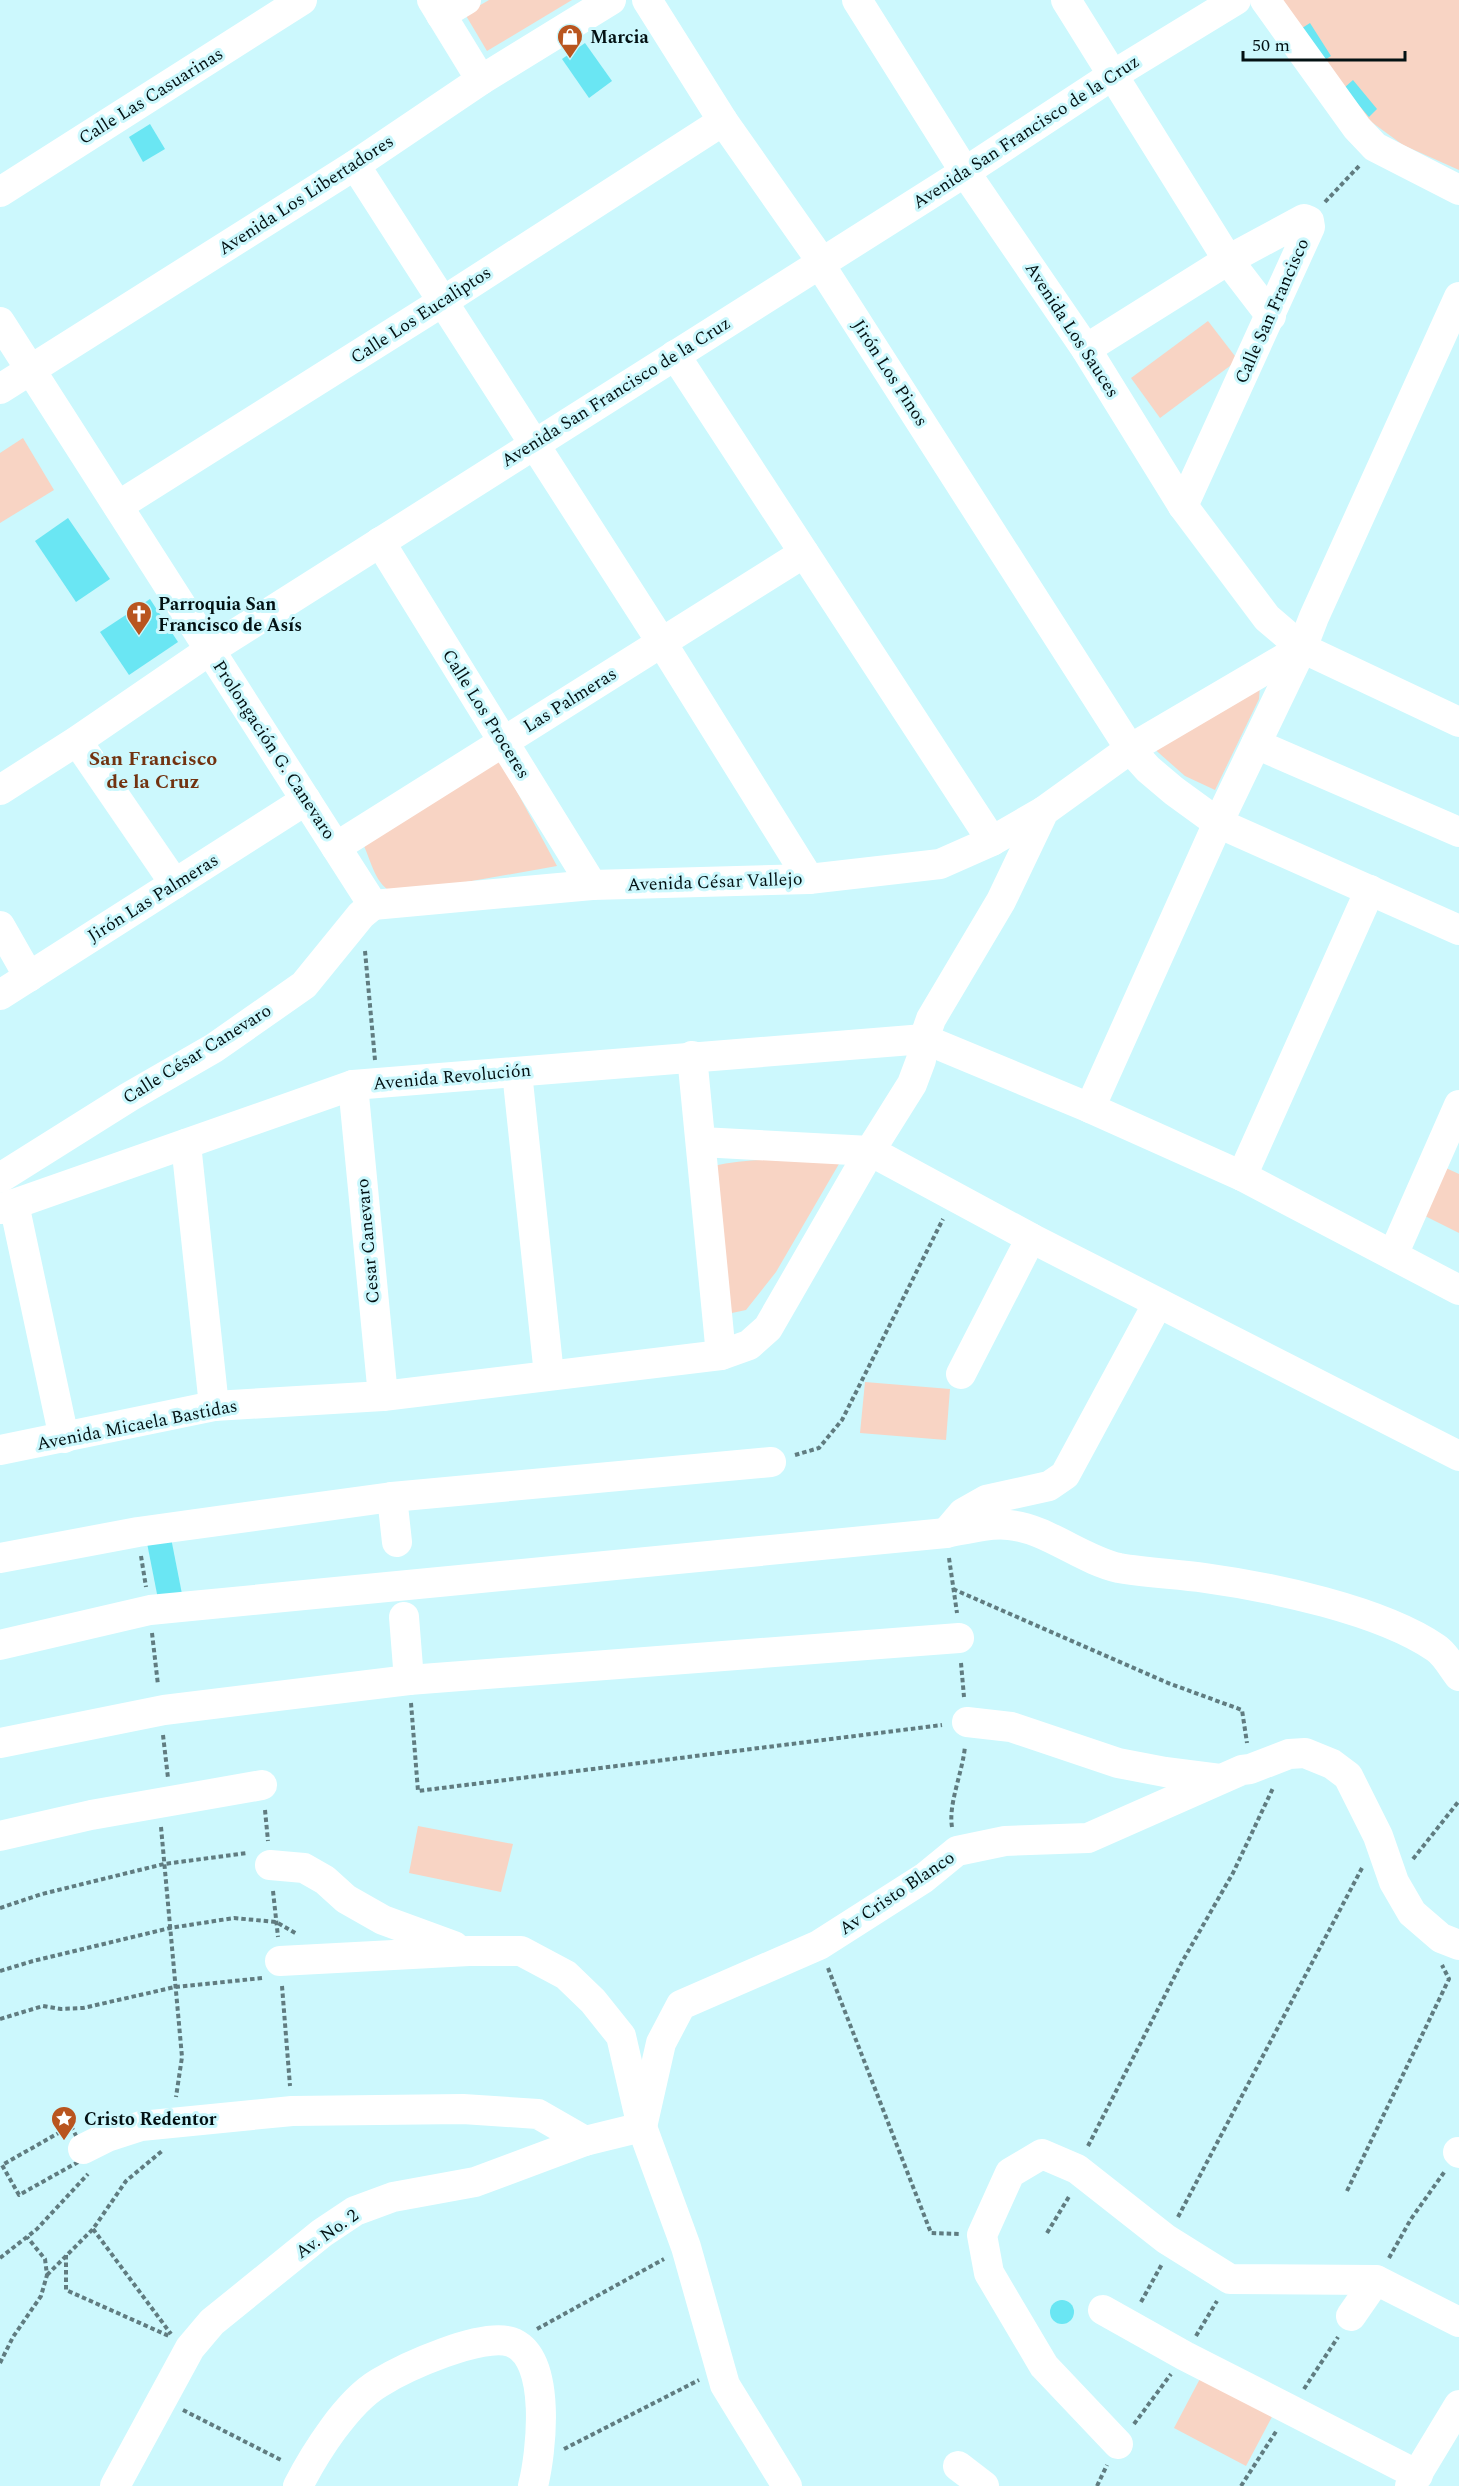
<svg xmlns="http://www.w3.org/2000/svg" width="1459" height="2486" viewBox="0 0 1459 2486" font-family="Spectral,serif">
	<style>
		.green { fill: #f8d4c4 }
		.building { fill: #6ae6f3 }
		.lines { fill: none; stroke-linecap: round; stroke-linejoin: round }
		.path { stroke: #607c80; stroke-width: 4; stroke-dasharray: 4.5 3; stroke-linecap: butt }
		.minor { stroke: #fff; stroke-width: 30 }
		.labels { text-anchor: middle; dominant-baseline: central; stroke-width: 6; stroke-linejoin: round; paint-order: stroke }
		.poi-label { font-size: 18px; font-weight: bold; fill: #031113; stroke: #ccf8fd; text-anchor: start }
		.street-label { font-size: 18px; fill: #031113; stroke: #ccf8fd }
		.neighbourhood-label { font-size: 20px; font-weight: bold; fill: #723311; stroke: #ccf8fd }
	</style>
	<rect width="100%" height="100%" fill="#ccf8fd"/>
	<!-- green -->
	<g class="green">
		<polygon points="489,0 572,0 487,51 465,14"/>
		<polygon points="1278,0 1459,0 1459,170 1403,145 1366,118"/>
		<polygon points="1208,321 1238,360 1160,418 1131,378"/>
		<polygon points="23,438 54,490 0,523 0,453"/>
		<polygon points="1260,685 1259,699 1215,790 1185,776 1151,746"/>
		<path d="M500 760 557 866 398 894C377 890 372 864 364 846Z"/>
		<path d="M805 1157H843L776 1272 746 1310 727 1314 713 1166C743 1159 775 1160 805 1157Z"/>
		<polygon points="1446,1168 1459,1174 1459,1233 1423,1215"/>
		<polygon points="865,1382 950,1389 946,1440 860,1433"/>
		<polygon points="418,1826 513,1844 501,1892 409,1873"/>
		<polygon points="1203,2373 1275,2411 1246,2466 1174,2428"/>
	</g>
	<!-- building -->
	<g class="building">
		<polygon points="1310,23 1331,56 1320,63 1299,30"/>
		<polygon points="585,43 612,81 589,98 562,59"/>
		<polygon points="1353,80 1377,109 1369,117 1344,88"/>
		<polygon points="150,124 165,149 143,162 129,137"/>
		<polygon points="68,518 110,579 76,602 35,541"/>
		<polygon points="150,599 178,642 129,675 100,632"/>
		<polygon points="171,1538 182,1594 158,1599 147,1543"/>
		<circle cx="1062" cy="2312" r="12"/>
	</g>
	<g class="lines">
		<!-- path -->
		<g class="path">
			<polyline points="1325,202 1359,166"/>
			<polyline points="365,951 375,1060"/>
			<polyline points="795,1455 819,1448 842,1420 943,1219"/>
			<polyline points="141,1556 146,1587"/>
			<polyline points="949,1558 957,1613"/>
			<polyline points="953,1589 1168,1683 1242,1710 1247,1743"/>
			<polyline points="152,1633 158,1685"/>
			<polyline points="961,1663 964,1697"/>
			<polyline points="411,1703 418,1791 942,1725"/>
			<polyline points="163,1735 168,1778"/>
			<polyline points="265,1810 268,1841"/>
			<polyline points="161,1827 182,2057 176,2097"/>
			<path d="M952 1827C948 1804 963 1771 965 1746"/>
			<polyline points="1413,1859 1459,1801"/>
			<polyline points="273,1891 278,1937"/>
			<polyline points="0,1908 42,1894 164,1864 247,1853"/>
			<polyline points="828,1968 931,2233 960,2234"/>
			<polyline points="0,1971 33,1961 170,1928 234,1918 276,1922 297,1934"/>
			<polyline points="282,1986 290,2086"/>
			<polyline points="0,2019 43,2006 61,2009 83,2008 175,1987 263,1978"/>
			<polygon points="71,2126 87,2157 19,2195 2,2165"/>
			<polyline points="1088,2146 1182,1962 1233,1873 1273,1788"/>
			<polyline points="1347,2191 1449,1979 1442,1965"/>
			<polyline points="1178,2217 1362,1868"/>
			<polyline points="93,2229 171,2334"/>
			<polyline points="1047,2233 1070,2195"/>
			<polyline points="66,2255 66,2290 169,2336"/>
			<polyline points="0,2258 37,2229 88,2174"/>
			<polyline points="1389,2258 1411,2219 1445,2171"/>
			<polyline points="47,2275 93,2229 126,2181 162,2151"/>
			<polyline points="1141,2302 1162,2264"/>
			<polyline points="537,2329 664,2259"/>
			<polyline points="1196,2336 1217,2301"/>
			<polyline points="0,2363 13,2337 41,2296 47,2275 45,2259 27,2237"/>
			<polyline points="1304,2389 1338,2337"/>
			<polyline points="183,2410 283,2461"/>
			<polyline points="1134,2424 1171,2374"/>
			<polyline points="564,2449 699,2380"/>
			<polyline points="1097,2486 1107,2465"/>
			<polyline points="1241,2486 1277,2430"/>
		</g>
		<!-- minor -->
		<g class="minor">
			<polyline points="432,0 481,80"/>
			<polyline points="647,0 723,121 822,262 826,274 1130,749 1148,769 1174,791 1218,823 1459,930"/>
			<polyline points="857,0 965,172 1086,349 1183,506 1267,618 1302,648 1459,722"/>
			<polyline points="1066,0 1228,260 1271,316"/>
			<polyline points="1265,0 1357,128 1375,147 1459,190"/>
			<polyline points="441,15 466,0"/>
			<polyline points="355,165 662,643 809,879"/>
			<polyline points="0,192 302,0"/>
			<polyline points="0,322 373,905"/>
			<polyline points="1086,349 1228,260 1304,219 1309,221 1310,227 1183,506"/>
			<polyline points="675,355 992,841"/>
			<polyline points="0,389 355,165 481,80 611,0"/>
			<polyline points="118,506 442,302 723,121"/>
			<polyline points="380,542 592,885"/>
			<polyline points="77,741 175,884"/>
			<polyline points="1256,744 1459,832"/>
			<polyline points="0,790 77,741 210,650 965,172 1113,75 1236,0"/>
			<polyline points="336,847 804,553"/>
			<polyline points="373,905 592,885 809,879 940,864 992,841 1044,811"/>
			<polyline points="0,926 29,977"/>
			<polyline points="0,995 306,800"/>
			<polyline points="692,1056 721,1355"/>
			<polyline points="517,1072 549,1375"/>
			<polyline points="353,1085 383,1396"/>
			<polyline points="1090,1108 1218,823 1302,648 1314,617 1459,297"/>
			<polyline points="701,1142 870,1151 1031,1238 1459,1456"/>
			<polyline points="186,1144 214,1406"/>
			<polyline points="1242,1176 1370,890"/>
			<polyline points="0,1178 129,1097 214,1048 304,985 361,915 373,905"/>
			<polyline points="14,1204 64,1438"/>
			<polyline points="0,1209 353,1085 924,1039 1090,1108 1242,1176 1459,1290"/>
			<polyline points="1393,1255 1459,1105"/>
			<polyline points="961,1374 1031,1238"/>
			<polyline points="0,1450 214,1406 383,1396 721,1355 749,1345 768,1328 870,1151 912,1084 921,1060 924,1039 931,1019 1001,901 1044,811 1130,749 1302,648"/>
			<polyline points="392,1497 397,1542"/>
			<polyline points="946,1533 963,1513 986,1500 1049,1486 1065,1475 1158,1303"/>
			<polyline points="0,1558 138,1532 392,1497 771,1462"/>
			<polyline points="404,1617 409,1680"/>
			<path d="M0 1645 150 1610 946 1533C967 1529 988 1523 1009 1525 1046 1528 1082 1560 1119 1568 1147 1573 1177 1574 1205 1578 1271 1587 1381 1610 1436 1648 1445 1654 1452 1667 1459 1676"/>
			<polyline points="967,1722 1011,1727 1118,1763 1165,1772 1220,1779"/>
			<polyline points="0,1743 164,1710 409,1680 959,1638"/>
			<polyline points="0,1836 91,1815 262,1785"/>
			<polyline points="270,1865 304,1868 325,1880 346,1899 383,1920 454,1946"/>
			<polyline points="280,1961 469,1951 521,1951 566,1975 593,2001 621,2036 642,2127 686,2247 725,2385 787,2486"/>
			<polyline points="642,2127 661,2043 681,2005 819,1945 924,1878 957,1851 1005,1841 1088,1838 1242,1770 1250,1769 1289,1754 1305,1753 1332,1764 1348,1776 1378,1836 1394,1882 1412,1913 1441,1938 1459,1945"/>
			<polyline points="83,2149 107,2137 141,2126 292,2111 463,2109 538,2114 585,2141"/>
			<polyline points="1458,2152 1459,2153"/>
			<polyline points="1103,2310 1185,2356 1418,2475"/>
			<polyline points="1351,2316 1376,2280"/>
			<polyline points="1118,2444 1044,2366 989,2273 982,2235 1010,2173 1042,2154 1077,2169 1166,2239 1230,2279 1376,2280 1459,2322"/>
			<polyline points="958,2466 984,2486"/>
			<polyline points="115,2486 190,2348 212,2322 322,2233 355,2211 393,2197 475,2182 585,2141 642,2127"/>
			<path d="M298 2486C315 2453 347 2402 379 2383 405 2367 482 2332 511 2342 553 2357 541 2454 533 2486"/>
			<polyline points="1410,2486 1459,2405"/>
		</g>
	</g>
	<!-- icons -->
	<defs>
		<symbol id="shop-pin" viewBox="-11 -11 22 30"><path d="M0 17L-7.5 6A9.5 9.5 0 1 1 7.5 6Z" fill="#b9551f" stroke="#ccf8fd"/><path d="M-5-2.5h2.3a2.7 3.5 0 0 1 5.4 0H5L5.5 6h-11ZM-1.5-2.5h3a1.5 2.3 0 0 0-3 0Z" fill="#fff"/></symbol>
		<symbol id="church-pin" viewBox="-11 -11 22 30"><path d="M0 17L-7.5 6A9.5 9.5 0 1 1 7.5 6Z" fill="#b9551f" stroke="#ccf8fd"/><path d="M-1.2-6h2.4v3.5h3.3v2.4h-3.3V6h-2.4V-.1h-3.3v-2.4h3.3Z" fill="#fff"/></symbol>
		<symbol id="sight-pin" viewBox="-11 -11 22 30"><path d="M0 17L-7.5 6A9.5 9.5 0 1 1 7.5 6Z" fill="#b9551f" stroke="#ccf8fd"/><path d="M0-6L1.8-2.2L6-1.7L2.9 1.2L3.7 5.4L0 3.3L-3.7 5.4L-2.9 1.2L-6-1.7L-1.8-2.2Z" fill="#fff"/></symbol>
	</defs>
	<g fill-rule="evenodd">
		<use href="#shop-pin" x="555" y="22" width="30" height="40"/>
		<use href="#church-pin" x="124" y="599" width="30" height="40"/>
		<use href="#sight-pin" x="49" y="2104" width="30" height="40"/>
	</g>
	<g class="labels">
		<!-- poi labels -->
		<g class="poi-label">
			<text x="590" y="37">Marcia</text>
			<text x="158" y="604">Parroquia San<tspan x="158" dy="21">Francisco de Asís</tspan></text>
			<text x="84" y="2119">Cristo Redentor</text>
		</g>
		<!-- street labels -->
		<g class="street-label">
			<text transform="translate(151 96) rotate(-32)">Calle Las Casuarinas</text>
			<text transform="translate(1026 132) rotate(-33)">Avenida San Francisco de la Cruz</text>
			<text transform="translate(306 195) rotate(-33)">Avenida Los Libertadores</text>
			<text transform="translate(1272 311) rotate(-66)">Calle San Francisco</text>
			<text transform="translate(421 315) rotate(-33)">Calle Los Eucaliptos</text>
			<text transform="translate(1072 330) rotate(57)">Avenida Los Sauces</text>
			<text transform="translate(890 373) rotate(57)">Jirón Los Pinos</text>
			<text transform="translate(616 392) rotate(-32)">Avenida San Francisco de la Cruz</text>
			<text transform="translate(570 700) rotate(-32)">Las Palmeras</text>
			<text transform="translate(486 714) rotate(58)">Calle Los Proceres</text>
			<text transform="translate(274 750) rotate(57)">Prolongación G. Canevaro</text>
			<text transform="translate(715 882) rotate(-2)">Avenida César Vallejo</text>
			<text transform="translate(153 898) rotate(-32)">Jirón Las Palmeras</text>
			<text transform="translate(197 1054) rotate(-32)">Calle César Canevaro</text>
			<text transform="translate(452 1077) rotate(-5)">Avenida Revolución</text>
			<text transform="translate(368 1241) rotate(-95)">Cesar Canevaro</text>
			<text transform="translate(137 1425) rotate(-11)">Avenida Micaela Bastidas</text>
			<text transform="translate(897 1893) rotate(-34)">Av Cristo Blanco</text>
			<text transform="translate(327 2234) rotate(-35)">Av. No. 2</text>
		</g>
		<!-- neighbourhood labels -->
		<g class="neighbourhood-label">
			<text x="153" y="759">San Francisco<tspan x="153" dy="23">de la Cruz</tspan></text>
		</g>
	</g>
	<!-- scale -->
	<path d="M1243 51v9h162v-9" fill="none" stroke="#031113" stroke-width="3"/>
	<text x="1252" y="51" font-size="18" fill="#031113" stroke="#ccf8fd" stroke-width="4.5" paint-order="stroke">50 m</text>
</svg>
